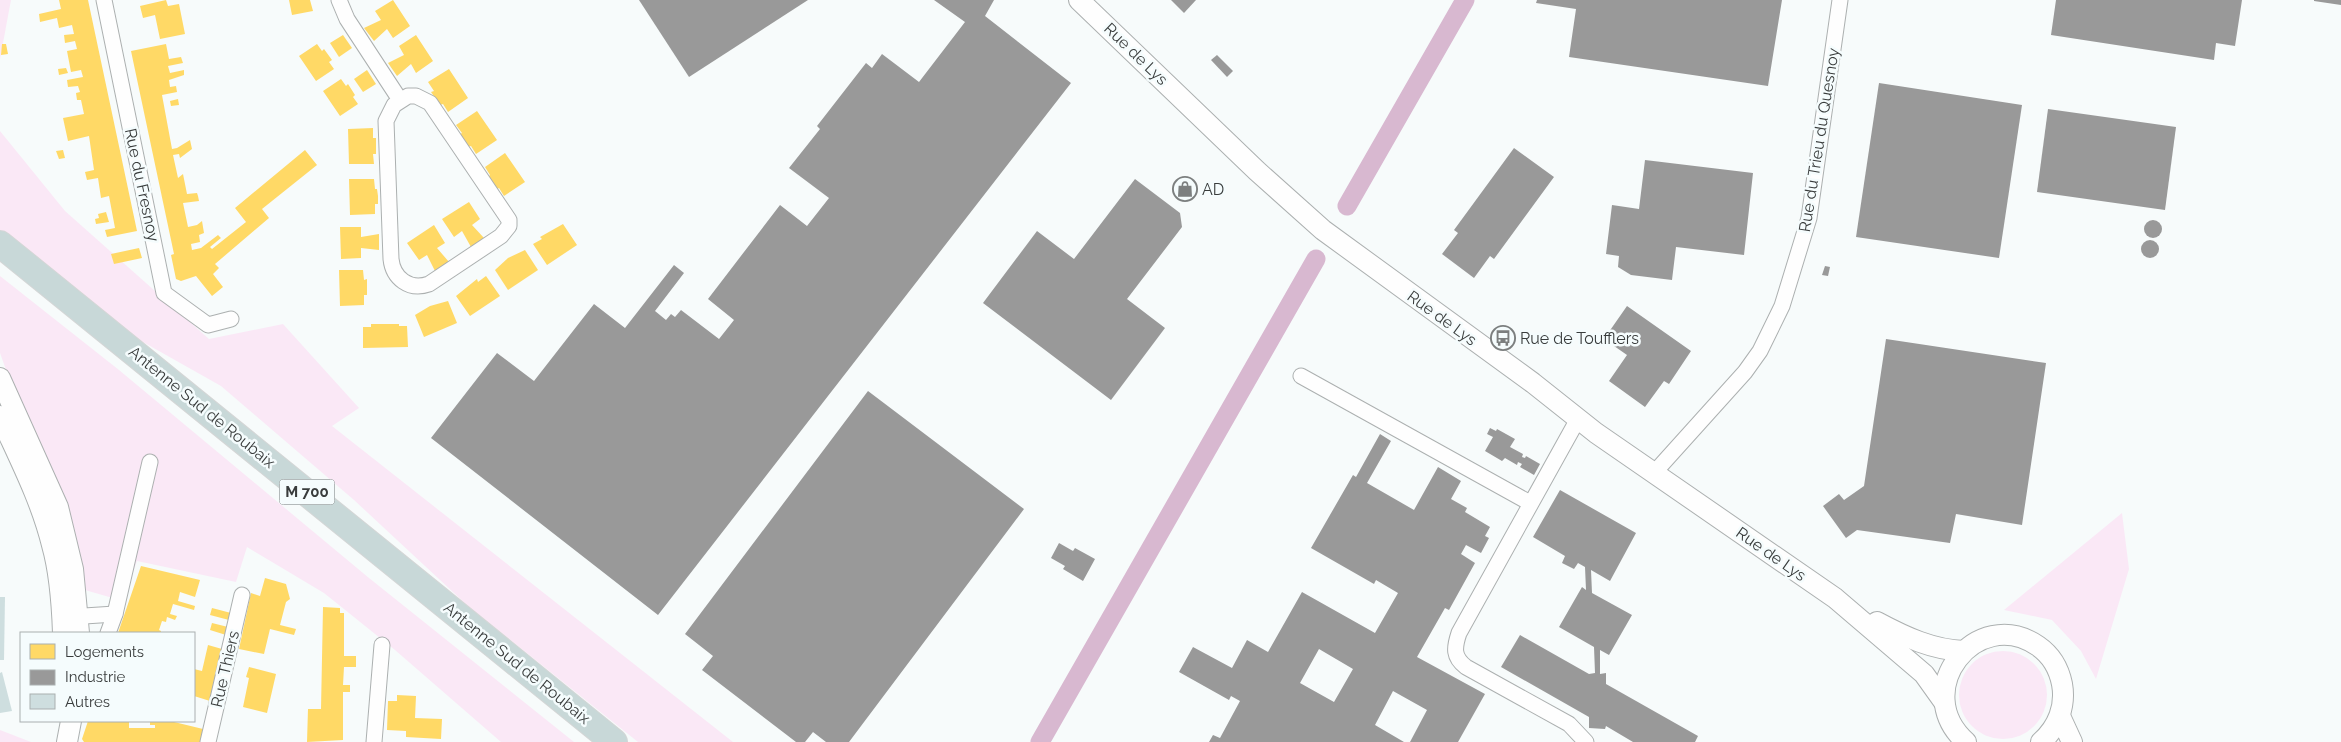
<svg xmlns="http://www.w3.org/2000/svg" width="2341" height="742" viewBox="0 0 2341 742" font-family="Raleway,sans-serif">
	<style>
		.green { fill: #fae8f6 }
		.homes { fill: #ffd966 }
		.industry { fill: #999; fill-rule: evenodd }
		.lines { fill: none; stroke-linecap: round; stroke-linejoin: round }
		.canal { stroke: #d8b8d0; stroke-width: 19 }
		.building { fill: #cededf }
		.street-casing { stroke: #acb0b0; stroke-width: 17 }
		.secondary-casing { stroke: #acb0b0; stroke-width: 22 }
		.highway-casing { stroke: #d4d6d6; stroke-width: 28 }
		.street { stroke: #fefefe; stroke-width: 15 }
		.secondary { stroke: #fefefe; stroke-width: 20 }
		.highway { stroke: #c8d8d8; stroke-width: 26 }
		.labels { text-anchor: middle; dominant-baseline: central; stroke-width: 5; stroke-linejoin: round; paint-order: stroke }
		.shield { fill: #f5fcfd; stroke: #717676; stroke-width: 1 }
		.shield-label { font-size: 15px; font-weight: bold; fill: #393c3c }
		.street-label { font-size: 16px; fill: #393c3c; stroke: #f5fcfd }
		.poi-label { font-size: 16px; fill: #393c3c; stroke: #f5fcfd; text-anchor: start }
	</style>
	<rect width="100%" height="100%" fill="#f7fbfb"/>
	<!-- green -->
	<g class="green">
		<polygon points="0,0 11,0 0,59"/>
		<polygon points="0,131 65,211 209,339 283,324 359,408 332,426 733,742 638,742 468,606 354,500 221,386 127,333 0,231"/>
		<polygon points="0,276 119,370 369,578 574,742 501,742 395,650 324,593 247,547 236,582 137,561 123,601 85,590 0,353"/>
		<polygon points="2122,513 2129,569 2096,679 2081,651 2052,620 2004,610"/>
		<circle cx="2003" cy="695" r="44"/>
		<polygon points="0,730 31,742 0,742"/>
	</g>
	<!-- homes -->
	<g class="homes">
		<polygon points="59,0 88,0 137,231 107,237 105,230 115,228 109,196 101,198 98,178 87,180 85,172 94,170 89,136 68,141 63,118 84,114 81,100 77,100 76,93 80,92 78,86 68,87 67,80 83,77 81,70 71,72 67,51 77,49 75,41 65,43 64,35 74,34 72,25 59,28 57,18 40,22 39,14 61,9"/>
		<polygon points="166,0 168,6 179,4 185,34 160,39 155,15 143,18 140,6"/>
		<polygon points="289,0 310,0 313,11 292,15"/>
		<polygon points="393,0 410,26 393,38 387,29 374,41 364,28 381,20 375,11"/>
		<polygon points="343,35 352,48 339,57 330,43"/>
		<polygon points="416,35 433,61 416,73 411,64 397,76 388,63 404,55 399,46"/>
		<polygon points="2,44 6,44 8,54 1,55"/>
		<polygon points="166,44 169,59 181,57 183,63 168,66 170,73 184,70 184,75 169,80 170,87 176,86 177,92 162,95 172,149 177,148 190,140 192,149 180,158 179,154 173,155 178,178 183,174 187,194 197,193 198,196 199,201 183,203 188,227 197,225 202,221 204,233 199,235 200,242 191,244 192,250 201,248 218,235 221,238 210,247 212,249 246,222 235,208 305,150 317,165 262,209 269,218 215,264 219,268 213,274 223,287 212,296 196,276 181,281 176,279 171,255 174,254 131,51"/>
		<polygon points="317,44 322,51 324,49 332,60 329,62 334,69 316,81 299,56"/>
		<polygon points="66,68 68,73 59,75 58,69"/>
		<polygon points="449,69 468,98 448,112 443,104 440,105 431,92 434,91 428,82"/>
		<polygon points="367,70 376,84 363,92 354,79"/>
		<polygon points="341,79 346,86 348,84 355,95 353,97 358,104 340,116 323,91"/>
		<polygon points="178,99 179,105 171,106 170,101"/>
		<polygon points="477,111 497,140 476,154 471,146 468,147 459,135 462,133 456,125"/>
		<polygon points="373,128 373,138 376,138 376,154 373,154 374,164 349,164 348,129"/>
		<polygon points="63,150 65,158 59,159 56,151"/>
		<polygon points="505,153 525,182 504,196 499,188 496,190 488,177 490,175 485,167"/>
		<polygon points="349,179 374,179 375,189 377,189 378,196 378,204 375,204 375,214 350,215"/>
		<polygon points="469,202 480,219 472,225 484,238 471,247 462,231 454,237 442,219"/>
		<polygon points="106,212 109,222 96,224 95,219 99,218 98,214"/>
		<polygon points="563,224 577,245 547,265 533,244 542,239 540,237"/>
		<polygon points="434,225 445,243 437,248 449,262 435,271 427,255 419,260 407,243"/>
		<polygon points="340,227 361,227 361,237 379,234 379,250 361,248 361,258 341,259"/>
		<polygon points="139,248 142,258 114,264 111,254"/>
		<polygon points="525,250 538,270 508,290 495,270 508,258"/>
		<polygon points="339,270 363,270 364,280 367,279 367,295 364,295 364,305 340,306"/>
		<polygon points="486,276 500,296 470,316 456,296 477,279 478,282"/>
		<polygon points="448,301 457,323 424,337 415,315 430,306"/>
		<polygon points="371,324 399,324 399,326 407,326 408,347 363,348 363,327 371,327"/>
		<polygon points="141,566 200,580 195,597 180,592 178,601 195,606 194,610 173,604 170,614 177,616 175,620 167,617 166,622 162,621 159,630 161,631 161,633 118,633"/>
		<polygon points="265,578 286,584 290,599 286,602 280,625 296,629 294,635 270,629 264,654 239,649 251,593 260,596"/>
		<polygon points="323,607 340,608 340,613 344,613 344,656 356,656 356,667 344,667 343,685 350,685 350,692 343,692 343,740 307,742 308,709 321,709"/>
		<polygon points="212,608 231,613 229,620 210,615"/>
		<polygon points="212,623 228,627 226,635 210,630"/>
		<polygon points="208,645 222,649 210,701 194,696 194,669 202,671"/>
		<polygon points="249,667 276,674 267,713 243,707 249,678 246,677"/>
		<polygon points="397,695 416,696 415,718 442,719 441,739 406,737 406,731 387,730 388,701 397,701"/>
		<polygon points="88,721 129,721 129,728 155,728 155,725 150,725 150,721 170,721 203,729 200,742 84,742 82,739"/>
	</g>
	<!-- industry -->
	<g class="industry">
		<polygon points="639,0 808,0 689,77"/>
		<polygon points="934,0 994,0 985,16 1071,83 658,615 431,438 497,353 534,381 594,304 625,328 674,265 684,273 655,311 666,320 671,314 675,317 681,310 719,339 734,320 708,299 780,205 807,226 829,198 789,168 820,129 817,126 866,63 872,68 882,54 919,82 965,22"/>
		<polygon points="1171,0 1196,0 1184,13"/>
		<polygon points="1537,0 1782,0 1768,86 1569,57 1576,9 1536,3"/>
		<polygon points="2056,0 2242,0 2235,46 2216,43 2214,60 2051,35"/>
		<polygon points="2314,0 2341,0 2341,5 2314,1"/>
		<polygon points="1217,55 1233,71 1227,77 1211,60"/>
		<polygon points="1879,83 2022,105 1999,258 1856,237"/>
		<polygon points="2048,109 2176,127 2165,210 2037,192"/>
		<polygon points="1514,148 1554,177 1494,259 1490,256 1474,278 1442,254 1458,233 1454,230"/>
		<polygon points="1645,160 1753,173 1744,255 1676,247 1672,280 1631,275 1618,267 1619,256 1606,254 1612,205 1639,209"/>
		<polygon points="1135,179 1180,213 1182,227 1127,299 1165,328 1111,400 983,303 1037,231 1074,259"/>
		<circle cx="2153" cy="229" r="9"/>
		<circle cx="2150" cy="249" r="9"/>
		<polygon points="1825,266 1830,267 1828,276 1822,275"/>
		<polygon points="1627,306 1691,351 1669,384 1664,381 1645,407 1609,381 1627,355 1604,339"/>
		<polygon points="1886,339 2046,363 2022,525 1956,514 1950,543 1857,530 1846,538 1823,506 1839,494 1844,500 1864,486"/>
		<polygon points="868,391 1024,509 849,742 826,742 813,732 805,742 796,742 702,670 713,656 685,634"/>
		<polygon points="1490,428 1496,431 1497,429 1515,439 1510,447 1523,454 1522,457 1525,458 1526,456 1540,464 1534,475 1520,467 1522,464 1518,462 1517,465 1505,458 1502,461 1485,451 1493,437 1487,434"/>
		<path d="M1380 434 1391 441 1367 483 1414 510 1438 467 1461 481 1451 499 1467 508 1465 512 1490 527 1485 536 1489 538 1481 553 1466 545 1461 554 1475 563 1449 610 1445 608 1417 657 1485 694 1458 742H1410L1427 710 1393 691 1375 725 1404 742H1209L1213 735 1220 738 1240 701 1231 696 1229 700 1179 672 1193 647 1232 668 1247 640 1268 652 1302 592 1375 633 1398 593 1376 580 1374 584 1311 548 1353 475 1356 477ZM1319 649 1353 669 1334 702 1300 683Z"/>
		<polygon points="1560,490 1636,533 1610,581 1591,570 1592,593 1632,615 1609,655 1600,650 1600,674 1606,673 1606,684 1698,736 1695,742 1633,742 1606,726 1605,729 1589,728 1589,717 1501,667 1520,635 1589,674 1595,673 1594,647 1559,627 1582,587 1586,590 1585,567 1578,563 1574,569 1562,563 1565,556 1533,537"/>
		<polygon points="1059,543 1073,551 1075,548 1095,559 1083,581 1063,569 1065,566 1051,558"/>
	</g>
	<g class="lines">
		<!-- canal -->
		<g class="canal">
			<polyline points="1347,206 1465,0"/>
			<polyline points="1040,742 1316,259"/>
		</g>
	</g>
	<!-- building -->
	<g class="building">
		<polygon points="0,597 5,597 4,660 0,660"/>
		<polygon points="2,672 12,711 0,713 0,673"/>
	</g>
	<g class="lines">
		<defs>
			<g id="street">
				<polyline points="104,0 164,293 208,325 231,319"/>
				<polyline points="339,0 347,19 400,100"/>
				<path d="M408 96H416L430 103 509 220V226L501 236 429 284C409 291 393 278 391 259L386 121 394 105Z"/>
				<polyline points="1301,376 1530,503"/>
				<path d="M1578 419 1459 633C1454 648 1453 657 1466 667L1569 724 1586 742"/>
				<polyline points="1654,473 1745,372 1760,351 1782,306 1809,218 1840,0"/>
				<polyline points="69,617 115,614"/>
				<polyline points="108,633 115,614 150,462"/>
				<polyline points="208,742 242,595"/>
				<polyline points="374,742 382,645"/>
			</g>
			<g id="secondary">
				<polyline points="1079,0 1257,171 1323,230 1533,383 1596,433 1835,598 1924,674 1944,702"/>
				<polyline points="0,378 58,507 73,569 79,633"/>
				<path d="M0 416C19 458 41 500 52 545 60 573 62 604 63 633"/>
				<path d="M1877 622C1905 637 1933 650 1964 651"/>
				<polyline points="2060,716 2072,742"/>
				<polyline points="67,742 71,721"/>
				<path d="M1966 742C1909 691 1976 604 2038 646 2051 655 2059 669 2062 684 2066 706 2058 727 2041 742"/>
			</g>
			<polyline id="highway" points="0,244 614,742"/>
		</defs>
		<!-- street casing -->
		<use href="#street" class="street-casing"/>
		<!-- secondary casing -->
		<use href="#secondary" class="secondary-casing"/>
		<!-- highway casing -->
		<use href="#highway" class="highway-casing"/>
		<!-- street -->
		<use href="#street" class="street"/>
		<!-- secondary -->
		<use href="#secondary" class="secondary"/>
		<!-- highway -->
		<use href="#highway" class="highway"/>
	</g>
	<!-- icons -->
	<defs>
		<symbol id="shop-ring" viewBox="-11 -11 22 22"><circle r="9.5" fill="#f5fcfd" stroke="#7c7f7f" stroke-width="1.5"/><path d="M-5-2.5h2.3a2.7 3.5 0 0 1 5.4 0H5L5.5 6h-11ZM-1.5-2.5h3a1.5 2.3 0 0 0-3 0Z" fill="#7c7f7f"/></symbol>
		<symbol id="bus-ring" viewBox="-11 -11 22 22"><circle r="9.5" fill="#f5fcfd" stroke="#7c7f7f" stroke-width="1.5"/><path d="M-5-6H5V4H4V6H2V4H-2V6H-4V4H-5ZM-3.5-4V0h7V-4ZM-3.5 1.2v1.5H-2V1.2ZM2 1.2v1.5H3.5V1.2Z" fill="#7c7f7f"/></symbol>
	</defs>
	<g fill-rule="evenodd">
		<use href="#shop-ring" x="1171" y="175" width="28" height="28"/>
		<use href="#bus-ring" x="1489" y="324" width="28" height="28"/>
	</g>
	<g class="labels">
		<!-- shield labels -->
		<rect class="shield" x="279.5" y="479.5" width="55" height="25" rx="4"/>
		<g class="shield-label">
			<text x="307" y="492">M 700</text>
		</g>
		<!-- street labels -->
		<g class="street-label">
			<text transform="translate(1136 54) rotate(44)">Rue de Lys</text>
			<text transform="translate(1819 140) rotate(-81)">Rue du Trieu du Quesnoy</text>
			<text transform="translate(142 185) rotate(78)">Rue du Fresnoy</text>
			<text transform="translate(1442 318) rotate(36)">Rue de Lys</text>
			<text transform="translate(202 407) rotate(39)">Antenne Sud de Roubaix</text>
			<text transform="translate(1771 554) rotate(35)">Rue de Lys</text>
			<text transform="translate(517 663) rotate(39)">Antenne Sud de Roubaix</text>
			<text transform="translate(225 669) rotate(-77)">Rue Thiers</text>
		</g>
		<!-- poi labels -->
		<g class="poi-label">
			<text x="1202" y="189">AD</text>
			<text x="1520" y="338">Rue de Toufflers</text>
		</g>
	</g>
	<!-- legend -->
	<rect x="20" y="632" width="175" height="90" fill="#f5fcfd" stroke="#aaafb0"/>
	<rect x="30" y="644" width="25" height="15" fill="#ffd966" stroke="#aaafb0"/>
	<text x="65" y="657" font-size="15" fill="#393c3c">Logements</text>
	<rect x="30" y="670" width="25" height="15" fill="#999999" stroke="#aaafb0"/>
	<text x="65" y="682" font-size="15" fill="#393c3c">Industrie</text>
	<rect x="30" y="694" width="25" height="15" fill="#cededf" stroke="#aaafb0"/>
	<text x="65" y="707" font-size="15" fill="#393c3c">Autres</text>
</svg>
